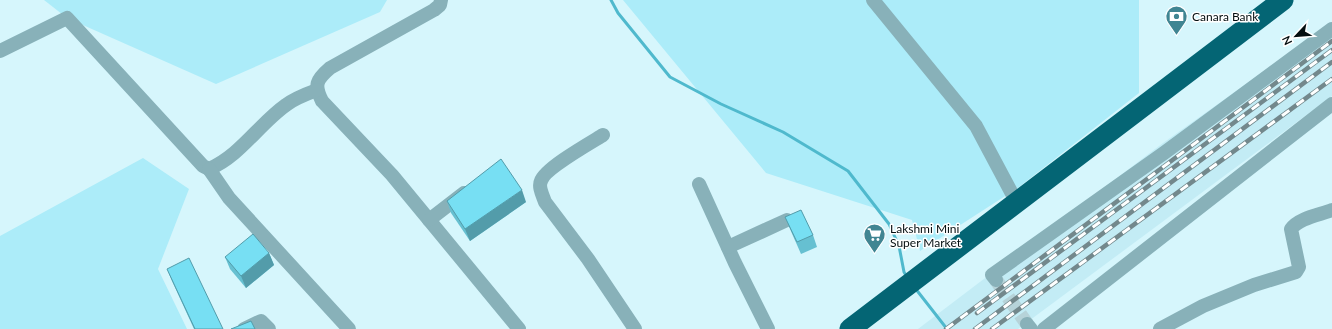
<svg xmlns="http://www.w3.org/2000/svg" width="1332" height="329" viewBox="0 0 1332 329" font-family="Lato,sans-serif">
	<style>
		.built { fill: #c3ecf5 }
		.green { fill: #acecf9 }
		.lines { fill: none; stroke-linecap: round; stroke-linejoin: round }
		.stream { stroke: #4fb9cd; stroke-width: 3 }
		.minor-tunnel { stroke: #b6d3d9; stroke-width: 14; stroke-dasharray: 14 7; stroke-linecap: butt }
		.minor { stroke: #88b1b9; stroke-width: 14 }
		.highway { stroke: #046574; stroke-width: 21 }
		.rail-casing { stroke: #73888c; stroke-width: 4.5 }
		.rail { stroke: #fff; stroke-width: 3; stroke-dasharray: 9; stroke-linecap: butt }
		.wall { fill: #66c0d1 }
		.shaded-wall { fill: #539caa }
		.building { fill: #77dff3; stroke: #539caa }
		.labels { text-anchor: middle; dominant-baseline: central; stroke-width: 3; stroke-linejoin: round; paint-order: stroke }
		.poi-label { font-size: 12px; fill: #040e10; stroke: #fff; text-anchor: start }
	</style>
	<rect width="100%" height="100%" fill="#d6f6fc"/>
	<!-- built -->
	<polygon class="built" points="1332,23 1332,96 1018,329 918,329 1163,143"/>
	<!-- green -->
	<g class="green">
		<polygon points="44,0 387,0 380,12 216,84 67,18"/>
		<polygon points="623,0 1139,0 1139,93 1019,187 920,251 912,220 766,173"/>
		<polygon points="143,158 189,189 158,269 187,329 0,329 0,236"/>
	</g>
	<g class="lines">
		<!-- stream -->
		<g class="stream">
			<polyline points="611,0 618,13 670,77 721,104 783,132 848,171 889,224 899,246 904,272 907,277"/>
			<polyline points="915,288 947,329"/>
		</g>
		<!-- minor-tunnel -->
		<polyline class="minor-tunnel" points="996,280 1027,324"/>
		<!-- minor -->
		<g class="minor">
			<path d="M441 0 440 5 434 10 330 68C316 80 314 85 322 101L392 175 519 329"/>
			<polyline points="873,0 976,126 1017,203"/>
			<path d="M0 51 67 18 203 166 209 169C240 156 259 124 286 105 295 98 306 94 317 90"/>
			<path d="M603 135C590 143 544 169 541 181 538 187 543 196 545 202L588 259 635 329"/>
			<polyline points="209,169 229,198 349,329"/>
			<polyline points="699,184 735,263 768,329"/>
			<polyline points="429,220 464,193"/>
			<polyline points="728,247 787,220"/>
			<polyline points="996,280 992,275 1164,153 1332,29"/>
			<polyline points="1027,324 1031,329"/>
			<polyline points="244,329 261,321 269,329"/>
			<polyline points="1044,329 1332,104"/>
			<path d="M1160 329 1203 306 1254 285 1296 272 1299 267 1291 229C1299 218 1319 215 1332 210"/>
		</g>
		<!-- highway -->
		<polyline class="highway" points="850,329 1283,0"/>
		<defs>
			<g id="rail">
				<polyline points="977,313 1332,50"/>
				<polyline points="946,329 1332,41"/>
				<polyline points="975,329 1332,62"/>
				<polyline points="992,329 1332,79"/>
			</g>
		</defs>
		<!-- rail casing -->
		<use href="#rail" class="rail-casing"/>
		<!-- rail -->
		<use href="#rail" class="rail"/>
	</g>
	<!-- wall -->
	<g class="wall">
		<polygon points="447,201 526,202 470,241 451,213"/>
		<polygon points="785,217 813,235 817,247 801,254 790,229"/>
		<polygon points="269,253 274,265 246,288 230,269 225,257"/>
		<polygon points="167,269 223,329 194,329 172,281"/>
	</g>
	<!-- shaded-wall -->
	<g class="shaded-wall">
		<polygon points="522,190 526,202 470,241 465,229"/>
		<polygon points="269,253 274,265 246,288 241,276"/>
	</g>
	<!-- building -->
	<g class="building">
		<polygon points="501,159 522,190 465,229 447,201"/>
		<polygon points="801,210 813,235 797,242 785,217"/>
		<polygon points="253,234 269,253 241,276 225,257"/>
		<polygon points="189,258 223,329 195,329 167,269"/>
		<polygon points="251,321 255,329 231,329"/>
	</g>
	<!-- icons -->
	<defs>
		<symbol id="bank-pin" viewBox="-11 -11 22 30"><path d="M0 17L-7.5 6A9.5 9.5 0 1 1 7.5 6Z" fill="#408592" stroke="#fff"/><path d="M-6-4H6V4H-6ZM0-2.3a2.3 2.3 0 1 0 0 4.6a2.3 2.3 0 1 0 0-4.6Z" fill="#fff"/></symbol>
		<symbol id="supermarket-pin" viewBox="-11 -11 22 30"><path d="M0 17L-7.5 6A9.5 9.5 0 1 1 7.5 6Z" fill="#408592" stroke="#fff"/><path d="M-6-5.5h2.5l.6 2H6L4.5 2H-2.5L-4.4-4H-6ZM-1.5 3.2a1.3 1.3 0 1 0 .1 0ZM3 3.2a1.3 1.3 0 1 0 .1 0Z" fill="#fff"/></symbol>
	</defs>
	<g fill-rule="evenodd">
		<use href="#bank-pin" x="1164" y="4" width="25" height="34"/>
		<use href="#supermarket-pin" x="862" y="222" width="25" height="34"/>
	</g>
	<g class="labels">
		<!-- poi labels -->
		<g class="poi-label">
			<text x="1192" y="16">Canara Bank</text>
			<text x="890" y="228">Lakshmi Mini<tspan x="890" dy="14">Super Market</tspan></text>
		</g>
	</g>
	<!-- north arrow -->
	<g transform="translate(1296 36) rotate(244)" stroke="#ffffff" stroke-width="3" paint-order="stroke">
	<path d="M0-3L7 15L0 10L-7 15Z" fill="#040e10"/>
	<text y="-6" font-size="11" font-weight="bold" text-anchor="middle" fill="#040e10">N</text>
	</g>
</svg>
